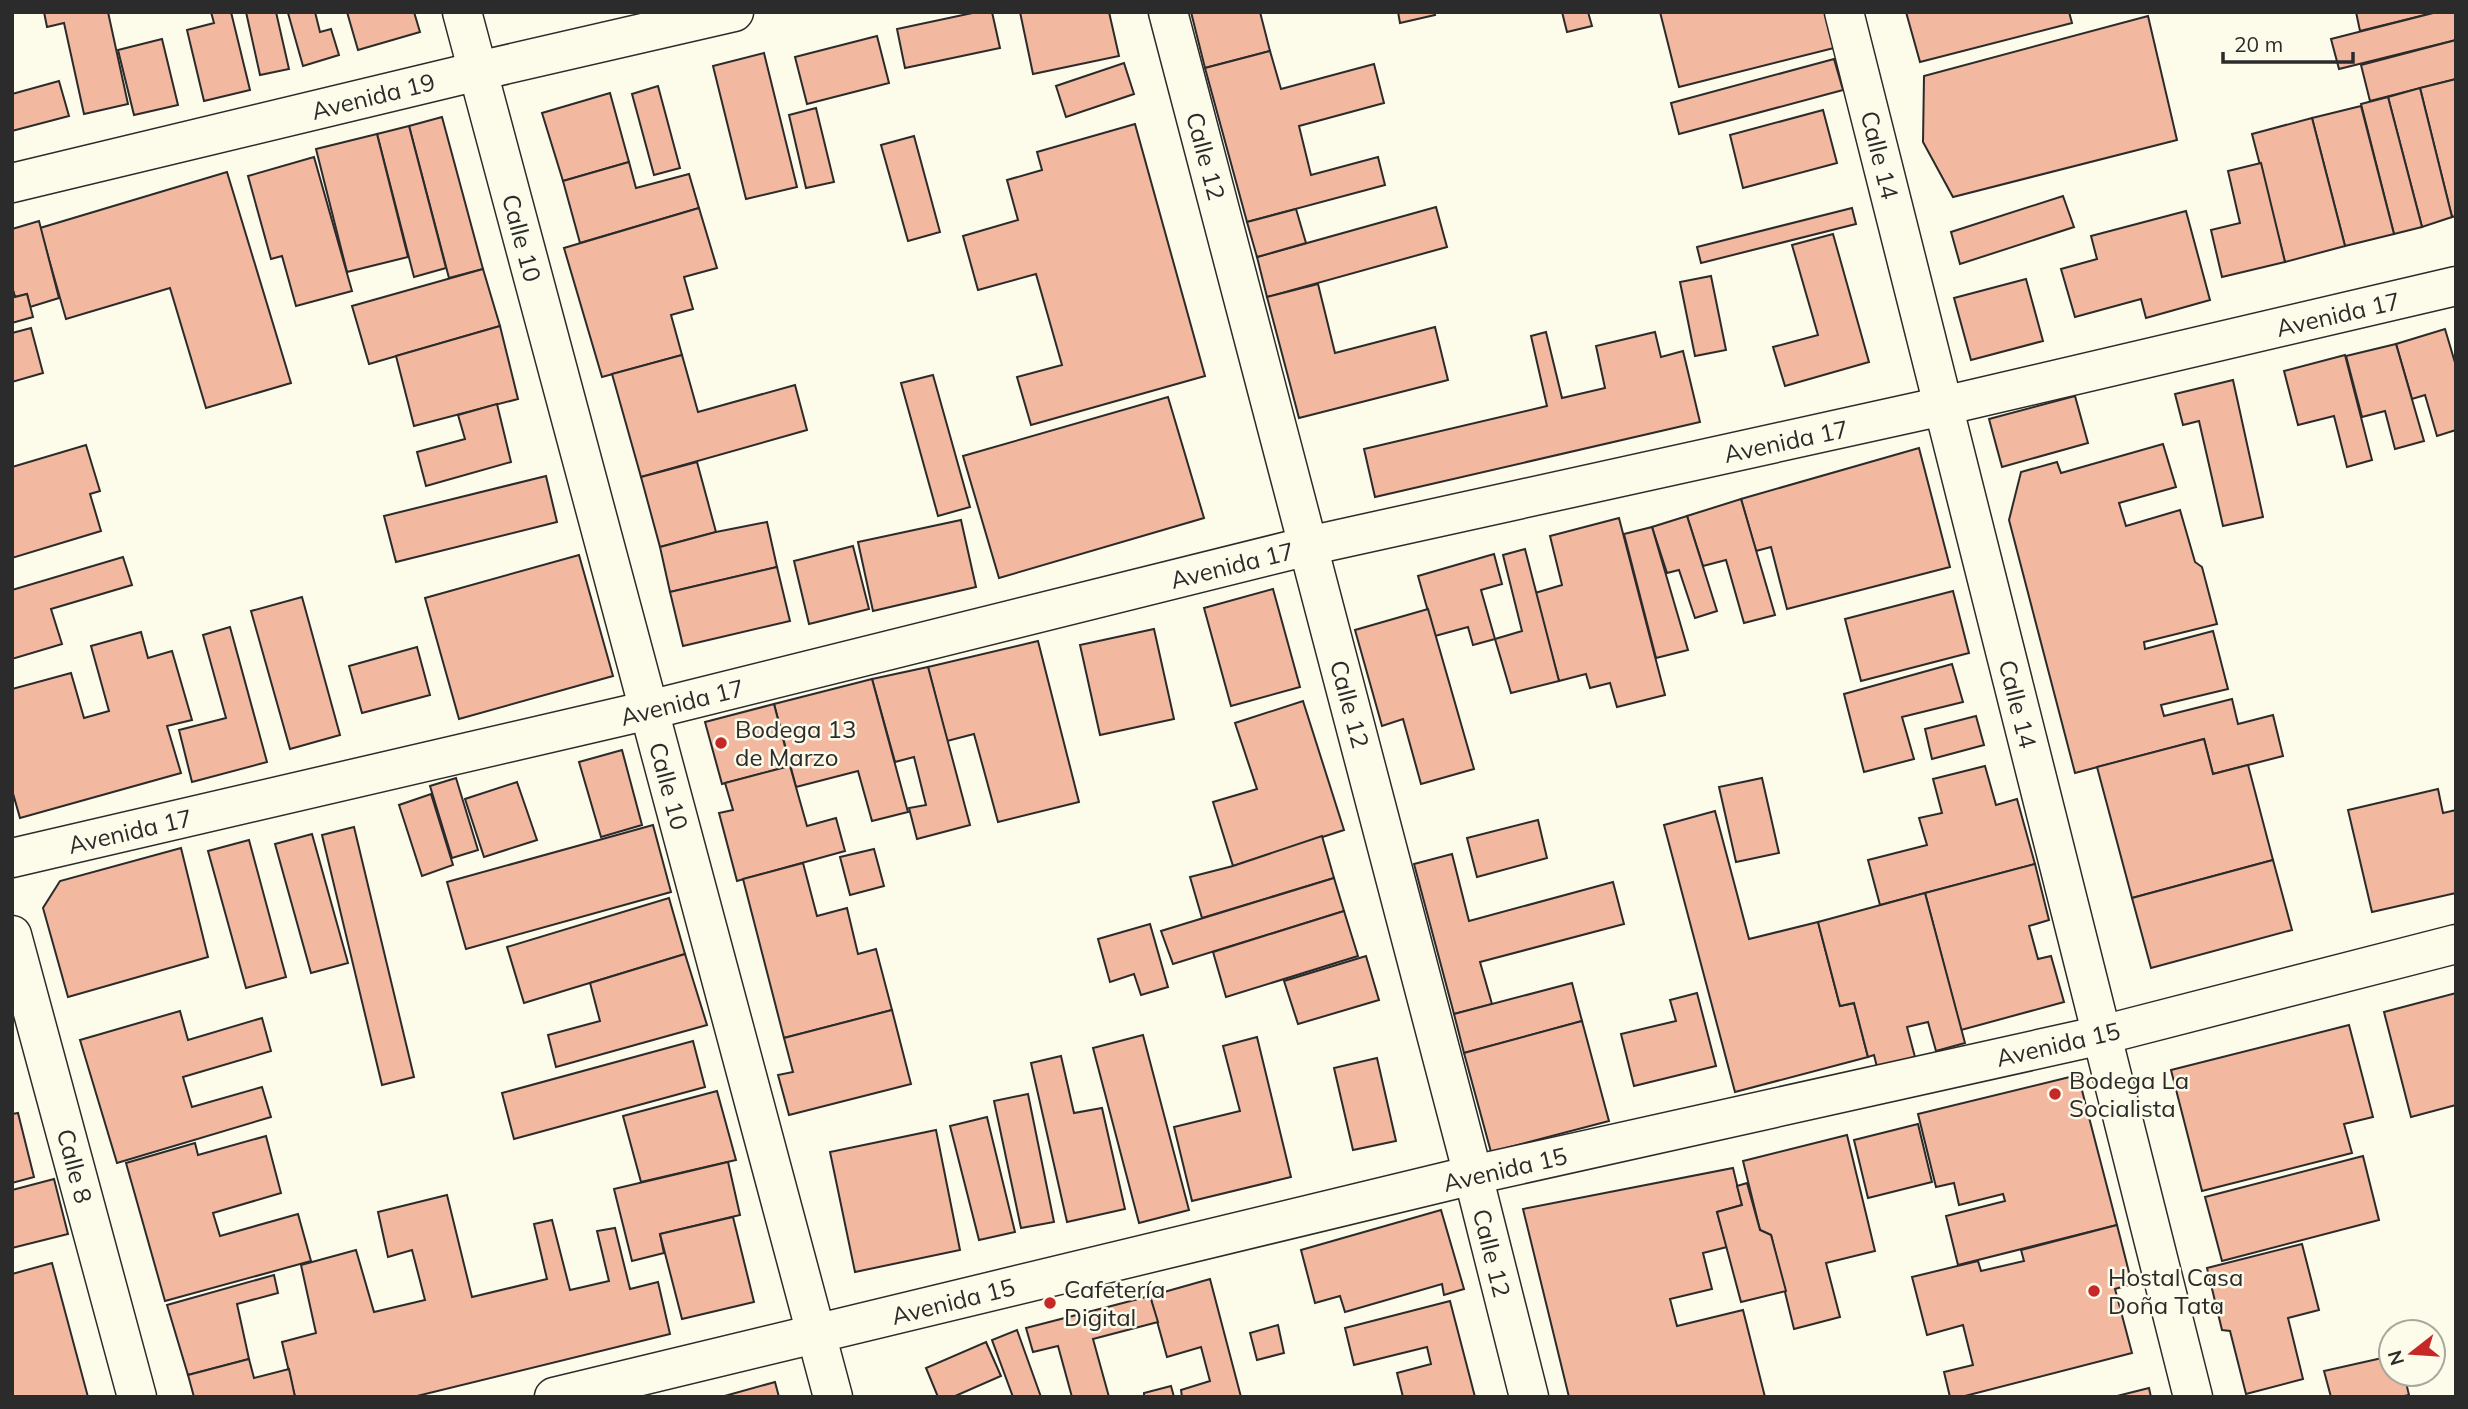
<svg xmlns="http://www.w3.org/2000/svg" width="2468" height="1409" viewBox="0 0 2468 1409" font-family="Mulish,sans-serif">
	<style>
		.building { fill: #f2b8a0; stroke: #2b2b2b; stroke-width: 2 }
		.lines { fill: none; stroke-linecap: round; stroke-linejoin: round }
		.minor-casing { stroke: #2b2b2b; stroke-width: 41 }
		.minor { stroke: #fdfbea; stroke-width: 38 }
		.poi-dot { fill: #c62828; stroke: #fdfbea; stroke-width: 2.5 }
		.labels { text-anchor: middle; dominant-baseline: central; stroke-width: 5; stroke-linejoin: round; paint-order: stroke }
		.street-label { font-size: 24px; fill: #2b2b2b; stroke: #fdfbea }
		.poi-label { font-size: 24px; fill: #2b2b2b; stroke: #fdfbea; text-anchor: start }
	</style>
	<rect width="100%" height="100%" fill="#fdfbea"/>
	<!-- building -->
	<g class="building">
		<polygon points="44,12 108,12 128,104 84,114 64,23 47,27"/>
		<polygon points="211,12 231,12 250,90 204,101 187,30 214,23"/>
		<polygon points="246,12 276,12 289,69 260,75"/>
		<polygon points="315,12 320,32 331,29 339,55 303,66 288,13"/>
		<polygon points="347,12 414,12 420,32 358,50"/>
		<polygon points="977,12 992,12 1000,48 905,68 897,29"/>
		<polygon points="1020,12 1109,12 1119,56 1033,74"/>
		<polygon points="1191,12 1260,12 1270,51 1205,68"/>
		<polygon points="1398,12 1434,12 1435,15 1400,23"/>
		<polygon points="1562,12 1588,12 1592,26 1567,32"/>
		<polygon points="1660,12 1825,12 1834,48 1679,87"/>
		<polygon points="1906,12 2069,12 2072,23 1920,62"/>
		<polygon points="2356,12 2437,12 2360,31"/>
		<polygon points="2437,12 2456,12 2456,40 2339,69 2331,39"/>
		<polygon points="2148,16 2177,140 1953,197 1923,142 1924,76"/>
		<polygon points="877,36 889,83 807,104 795,57"/>
		<polygon points="162,39 178,105 134,115 118,50"/>
		<polygon points="2456,40 2456,79 2370,101 2361,65"/>
		<polygon points="1270,51 1281,89 1374,64 1384,103 1299,126 1311,175 1378,157 1385,185 1247,222 1205,68"/>
		<polygon points="764,53 797,187 746,199 713,66"/>
		<polygon points="1834,59 1843,90 1679,134 1671,103"/>
		<polygon points="1124,63 1134,94 1066,117 1056,86"/>
		<polygon points="2456,79 2456,216 2452,217 2420,88"/>
		<polygon points="59,81 69,116 12,131 12,94"/>
		<polygon points="658,86 680,168 654,175 632,94"/>
		<polygon points="2420,88 2452,217 2422,227 2388,97"/>
		<polygon points="610,93 629,162 563,181 542,113"/>
		<polygon points="2388,97 2422,227 2394,234 2361,104"/>
		<polygon points="2361,106 2394,234 2345,246 2312,118"/>
		<polygon points="816,108 834,182 806,188 789,115"/>
		<polygon points="1823,110 1837,163 1743,188 1730,135"/>
		<polygon points="442,117 483,269 449,278 409,126"/>
		<polygon points="2312,118 2345,246 2285,262 2252,134"/>
		<polygon points="1135,124 1205,376 1031,425 1017,377 1062,365 1036,274 978,290 963,236 1018,220 1007,180 1042,170 1037,152"/>
		<polygon points="409,126 446,268 414,277 377,134"/>
		<polygon points="377,134 408,257 347,272 316,149"/>
		<polygon points="914,136 940,232 908,241 881,145"/>
		<polygon points="314,157 352,291 296,306 282,256 271,259 248,176"/>
		<polygon points="629,162 636,188 689,174 699,208 580,243 563,181"/>
		<polygon points="2261,163 2285,262 2222,277 2211,230 2240,223 2228,171"/>
		<polygon points="227,172 291,383 206,408 170,288 66,319 40,228"/>
		<polygon points="2063,196 2074,227 1960,264 1951,232"/>
		<polygon points="1436,207 1447,247 1267,297 1257,257"/>
		<polygon points="699,208 717,268 684,277 693,309 671,315 682,355 602,377 564,248"/>
		<polygon points="1852,208 1856,224 1701,263 1697,247"/>
		<polygon points="1296,209 1306,243 1257,257 1247,222"/>
		<polygon points="2186,211 2210,300 2146,318 2141,299 2075,317 2061,269 2097,259 2091,236"/>
		<polygon points="39,221 59,298 30,307 27,294 15,297 12,287 12,229"/>
		<polygon points="1833,234 1869,362 1785,386 1773,347 1818,335 1792,245"/>
		<polygon points="483,269 500,326 369,364 352,306"/>
		<polygon points="1711,276 1726,350 1695,356 1680,282"/>
		<polygon points="2026,279 2043,341 1971,360 1954,298"/>
		<polygon points="1318,284 1335,353 1435,327 1448,380 1299,418 1267,297"/>
		<polygon points="12,287 15,297 27,294 33,317 12,323"/>
		<polygon points="500,326 518,399 414,426 396,356"/>
		<polygon points="31,328 43,373 12,382 12,333"/>
		<polygon points="2445,329 2456,366 2456,430 2437,436 2425,395 2412,399 2396,344"/>
		<polygon points="1546,332 1562,398 1605,388 1596,346 1655,332 1661,357 1683,351 1700,422 1375,497 1364,449 1547,406 1531,336"/>
		<polygon points="2396,344 2424,441 2395,449 2385,411 2362,417 2346,356"/>
		<polygon points="682,355 698,412 795,385 807,430 641,477 612,374"/>
		<polygon points="2345,355 2372,460 2347,467 2334,416 2298,425 2284,371"/>
		<polygon points="933,375 970,507 938,516 901,383"/>
		<polygon points="2233,380 2263,517 2223,526 2199,421 2183,425 2175,394"/>
		<polygon points="2075,396 2088,443 2002,467 1989,419"/>
		<polygon points="1168,397 1204,518 999,578 963,456"/>
		<polygon points="497,404 511,462 426,486 417,452 465,439 458,415"/>
		<polygon points="2163,444 2176,487 2119,503 2126,526 2180,510 2195,562 2202,567 2217,624 2144,642 2145,649 2213,631 2228,689 2161,705 2164,716 2232,699 2238,724 2273,715 2283,756 2213,774 2204,739 2075,773 2009,520 2021,472 2057,462 2061,473"/>
		<polygon points="86,445 100,491 90,494 101,531 12,558 12,467"/>
		<polygon points="1919,448 1950,567 1787,609 1771,547 1756,551 1741,499"/>
		<polygon points="697,462 716,532 660,547 641,477"/>
		<polygon points="546,476 557,522 396,562 384,516"/>
		<polygon points="1741,499 1775,615 1744,623 1726,560 1703,566 1687,516"/>
		<polygon points="1687,516 1717,611 1695,618 1679,570 1667,573 1652,527"/>
		<polygon points="1619,518 1665,695 1617,707 1610,683 1590,688 1586,674 1559,681 1535,593 1562,585 1550,536"/>
		<polygon points="961,520 976,587 873,611 858,542"/>
		<polygon points="767,522 777,567 670,592 660,547 716,532"/>
		<polygon points="1652,527 1688,650 1656,658 1624,534"/>
		<polygon points="853,546 869,609 809,624 794,561"/>
		<polygon points="1525,549 1559,681 1511,693 1495,639 1522,631 1503,555"/>
		<polygon points="1494,554 1502,584 1481,590 1495,639 1473,645 1468,627 1435,636 1418,576"/>
		<polygon points="579,555 613,676 459,719 425,598"/>
		<polygon points="123,557 132,585 51,609 62,644 12,659 12,590"/>
		<polygon points="777,567 790,621 683,646 670,592"/>
		<polygon points="1273,589 1300,687 1231,706 1204,608"/>
		<polygon points="1953,591 1969,653 1861,681 1845,619"/>
		<polygon points="302,597 340,735 290,749 251,611"/>
		<polygon points="1428,609 1474,769 1421,784 1403,719 1382,726 1355,630"/>
		<polygon points="230,627 267,762 192,782 179,730 226,718 203,635"/>
		<polygon points="1154,629 1174,719 1100,735 1080,645"/>
		<polygon points="141,632 148,658 172,651 192,720 167,726 181,773 20,818 12,790 12,689 71,673 84,718 109,711 91,646"/>
		<polygon points="1038,641 1079,802 998,822 974,734 947,741 928,667"/>
		<polygon points="417,647 430,695 362,713 349,666"/>
		<polygon points="1952,664 1963,702 1902,717 1914,759 1864,772 1844,694"/>
		<polygon points="928,667 970,825 917,839 909,808 926,805 914,757 895,762 872,679"/>
		<polygon points="872,679 908,812 872,821 858,771 796,787 774,704"/>
		<polygon points="1303,701 1344,830 1233,866 1213,802 1257,789 1235,723"/>
		<polygon points="774,704 790,766 722,784 705,722"/>
		<polygon points="1976,716 1984,745 1932,759 1925,729"/>
		<polygon points="2204,739 2213,774 2248,765 2273,860 2132,898 2097,767"/>
		<polygon points="622,750 642,825 601,837 579,762"/>
		<polygon points="790,766 807,826 836,818 845,851 737,881 719,813 733,810 725,783"/>
		<polygon points="1985,766 1996,805 2017,799 2035,864 1880,905 1868,860 1927,845 1919,818 1942,813 1933,779"/>
		<polygon points="456,778 478,850 452,858 430,786"/>
		<polygon points="1762,778 1779,853 1736,862 1719,787"/>
		<polygon points="517,782 537,840 484,857 465,799"/>
		<polygon points="2438,789 2443,813 2456,810 2456,893 2372,912 2348,810"/>
		<polygon points="431,794 453,865 422,876 399,805"/>
		<polygon points="1715,811 1749,939 1818,922 1840,1006 1854,1003 1868,1057 1735,1092 1664,825"/>
		<polygon points="1538,820 1547,858 1477,877 1467,838"/>
		<polygon points="653,825 671,892 466,949 447,882"/>
		<polygon points="354,827 414,1077 382,1085 322,835"/>
		<polygon points="312,834 348,963 311,973 275,844"/>
		<polygon points="1322,836 1334,878 1202,918 1190,877 1233,866"/>
		<polygon points="249,840 286,977 246,988 208,851"/>
		<polygon points="181,848 208,957 68,997 43,908 60,881"/>
		<polygon points="874,849 884,886 850,895 840,857"/>
		<polygon points="1452,854 1469,921 1613,882 1624,924 1480,962 1492,1004 1454,1014 1414,864"/>
		<polygon points="2273,860 2292,930 2151,968 2132,898"/>
		<polygon points="803,863 817,916 847,908 858,954 876,949 892,1010 784,1038 743,879"/>
		<polygon points="2035,864 2049,920 2029,926 2038,959 2051,956 2064,1002 1961,1030 1925,893"/>
		<polygon points="1334,878 1344,911 1173,964 1161,931"/>
		<polygon points="1925,893 1965,1043 1936,1051 1928,1022 1907,1027 1915,1057 1877,1067 1874,1055 1868,1057 1854,1003 1840,1006 1818,922"/>
		<polygon points="669,898 685,954 524,1003 507,947"/>
		<polygon points="1344,911 1358,956 1226,997 1213,952"/>
		<polygon points="1150,924 1168,987 1141,995 1134,974 1110,982 1098,939"/>
		<polygon points="685,954 707,1025 556,1067 548,1035 600,1021 590,983"/>
		<polygon points="1366,956 1379,1000 1298,1024 1284,981"/>
		<polygon points="1572,983 1582,1021 1464,1053 1454,1014"/>
		<polygon points="1697,993 1716,1066 1634,1086 1621,1034 1676,1021 1670,1000"/>
		<polygon points="2456,993 2456,1105 2411,1117 2384,1012"/>
		<polygon points="892,1010 911,1084 789,1115 778,1075 793,1072 784,1038"/>
		<polygon points="180,1011 188,1040 262,1018 271,1051 183,1077 192,1107 262,1087 271,1117 117,1163 80,1040"/>
		<polygon points="1582,1021 1609,1121 1491,1152 1464,1053"/>
		<polygon points="2349,1025 2373,1117 2344,1124 2352,1153 2202,1191 2171,1070"/>
		<polygon points="1143,1035 1189,1210 1139,1223 1093,1048"/>
		<polygon points="1257,1037 1291,1177 1192,1201 1174,1127 1240,1111 1223,1046"/>
		<polygon points="693,1041 705,1087 514,1139 502,1093"/>
		<polygon points="1061,1056 1074,1113 1102,1108 1125,1209 1067,1222 1031,1063"/>
		<polygon points="1377,1058 1396,1141 1353,1150 1334,1068"/>
		<polygon points="2078,1075 2117,1225 1958,1265 1946,1216 2005,1201 2003,1194 1959,1205 1954,1183 1936,1187 1918,1114"/>
		<polygon points="717,1091 736,1160 641,1182 623,1116"/>
		<polygon points="1028,1094 1054,1222 1021,1228 994,1101"/>
		<polygon points="18,1113 34,1177 12,1183 12,1114"/>
		<polygon points="987,1117 1015,1232 979,1240 950,1126"/>
		<polygon points="1918,1124 1932,1182 1868,1198 1854,1140"/>
		<polygon points="936,1130 960,1250 855,1272 830,1152"/>
		<polygon points="1847,1135 1875,1251 1826,1263 1840,1317 1794,1329 1771,1235 1760,1230 1743,1161"/>
		<polygon points="266,1136 281,1193 213,1213 220,1236 298,1214 311,1261 165,1301 126,1163 195,1143 198,1155"/>
		<polygon points="2363,1156 2379,1220 2222,1261 2205,1197"/>
		<polygon points="728,1162 740,1215 660,1234 664,1253 632,1261 614,1189"/>
		<polygon points="1733,1168 1742,1205 1717,1212 1727,1247 1703,1253 1712,1289 1670,1299 1677,1326 1743,1310 1765,1397 1569,1397 1523,1209"/>
		<polygon points="54,1179 68,1234 12,1248 12,1190"/>
		<polygon points="1747,1183 1760,1230 1771,1235 1786,1291 1741,1302 1717,1212 1742,1205 1737,1186"/>
		<polygon points="447,1195 472,1297 547,1279 534,1224 552,1220 570,1290 609,1281 597,1231 615,1228 630,1289 658,1282 670,1334 413,1397 295,1397 282,1342 316,1333 301,1265 356,1250 374,1312 425,1300 412,1250 388,1257 378,1212"/>
		<polygon points="1441,1210 1464,1289 1444,1295 1442,1284 1345,1312 1340,1296 1315,1303 1301,1250"/>
		<polygon points="733,1217 754,1302 682,1319 660,1234"/>
		<polygon points="2117,1225 2132,1284 2115,1289 2132,1353 1961,1397 1950,1397 1944,1372 1973,1365 1963,1325 1927,1335 1912,1277 1978,1261 1981,1271 2024,1261 2021,1250"/>
		<polygon points="2302,1244 2319,1310 2288,1318 2303,1379 2246,1394 2230,1331 2222,1330 2207,1268"/>
		<polygon points="52,1263 88,1397 12,1397 12,1274"/>
		<polygon points="274,1275 278,1293 237,1304 249,1359 188,1375 167,1305"/>
		<polygon points="1210,1279 1241,1397 1182,1397 1181,1390 1210,1381 1201,1347 1167,1357 1150,1296"/>
		<polygon points="1150,1296 1158,1322 1093,1339 1109,1397 1072,1397 1058,1346 1033,1352 1026,1328"/>
		<polygon points="1450,1301 1475,1397 1403,1397 1397,1373 1431,1364 1427,1347 1354,1365 1345,1328"/>
		<polygon points="1278,1325 1284,1353 1257,1360 1250,1333"/>
		<polygon points="1017,1330 1041,1397 1013,1397 992,1340"/>
		<polygon points="986,1342 1001,1376 953,1397 938,1397 926,1368"/>
		<polygon points="2391,1356 2391,1374 2404,1374 2409,1395 2400,1397 2331,1397 2324,1371"/>
		<polygon points="249,1359 254,1378 289,1369 295,1397 194,1397 188,1375"/>
		<polygon points="775,1382 779,1397 721,1397"/>
		<polygon points="1171,1386 1174,1397 1144,1397 1144,1393"/>
		<polygon points="2149,1388 2151,1397 2113,1397"/>
	</g>
	<g class="lines">
		<defs>
			<g id="minor">
				<polyline points="462,12 833,1397"/>
				<polyline points="1168,12 1473,1175 1529,1397"/>
				<polyline points="1844,12 2193,1397"/>
				<polyline points="12,183 478,71 734,12"/>
				<polyline points="12,858 649,710 1308,546 1943,406 2456,286"/>
				<polyline points="12,935 137,1397"/>
				<polyline points="554,1397 1473,1175 2102,1035 2456,944"/>
			</g>
		</defs>
		<!-- minor casing -->
		<use href="#minor" class="minor-casing"/>
		<!-- minor -->
		<use href="#minor" class="minor"/>
	</g>
	<!-- markers -->
	<g class="poi-dot">
		<circle cx="721" cy="743" r="7"/>
		<circle cx="2055" cy="1094" r="7"/>
		<circle cx="2094" cy="1291" r="7"/>
		<circle cx="1050" cy="1303" r="7"/>
	</g>
	<g class="labels">
		<!-- street labels -->
		<g class="street-label">
			<text transform="translate(373 96) rotate(-14)">Avenida 19</text>
			<text transform="translate(1880 155) rotate(76)">Calle 14</text>
			<text transform="translate(1206 156) rotate(75)">Calle 12</text>
			<text transform="translate(522 238) rotate(75)">Calle 10</text>
			<text transform="translate(2338 314) rotate(-13)">Avenida 17</text>
			<text transform="translate(1786 441) rotate(-12)">Avenida 17</text>
			<text transform="translate(1232 565) rotate(-14)">Avenida 17</text>
			<text transform="translate(682 702) rotate(-14)">Avenida 17</text>
			<text transform="translate(1350 704) rotate(75)">Calle 12</text>
			<text transform="translate(2018 704) rotate(76)">Calle 14</text>
			<text transform="translate(669 786) rotate(75)">Calle 10</text>
			<text transform="translate(130 831) rotate(-13)">Avenida 17</text>
			<text transform="translate(2058 1044) rotate(-13)">Avenida 15</text>
			<text transform="translate(75 1166) rotate(75)">Calle 8</text>
			<text transform="translate(1505 1169) rotate(-13)">Avenida 15</text>
			<text transform="translate(1492 1253) rotate(76)">Calle 12</text>
			<text transform="translate(953 1301) rotate(-14)">Avenida 15</text>
		</g>
		<!-- poi labels -->
		<g class="poi-label">
			<text x="735" y="729">Bodega 13<tspan x="735" dy="28">de Marzo</tspan></text>
			<text x="2069" y="1080">Bodega La<tspan x="2069" dy="28">Socialista</tspan></text>
			<text x="2108" y="1277">Hostal Casa<tspan x="2108" dy="28">Doña Tata</tspan></text>
			<text x="1064" y="1289">Cafetería<tspan x="1064" dy="28">Digital</tspan></text>
		</g>
	</g>
	<!-- border -->
	<rect width="2468" height="1409" fill="none" stroke="#2b2b2b" stroke-width="28"/>
	<!-- north arrow -->
	<g transform="translate(2412 1353) rotate(253)"><circle r="33" fill="#fdfbea" stroke="#a9a89e" stroke-width="2"/>
	<path d="M0-5L12 26L0 18L-12 26Z" fill="#c62828"/>
	<text y="-10" font-size="19" font-weight="bold" text-anchor="middle" fill="#2b2b2b">N</text>
	</g>
	<!-- scale -->
	<path d="M2223 52v10h130v-10" fill="none" stroke="#2b2b2b" stroke-width="3.5"/>
	<text x="2234" y="52" font-size="21" fill="#2b2b2b" stroke="#fdfbea" stroke-width="5" paint-order="stroke">20 m</text>
</svg>
